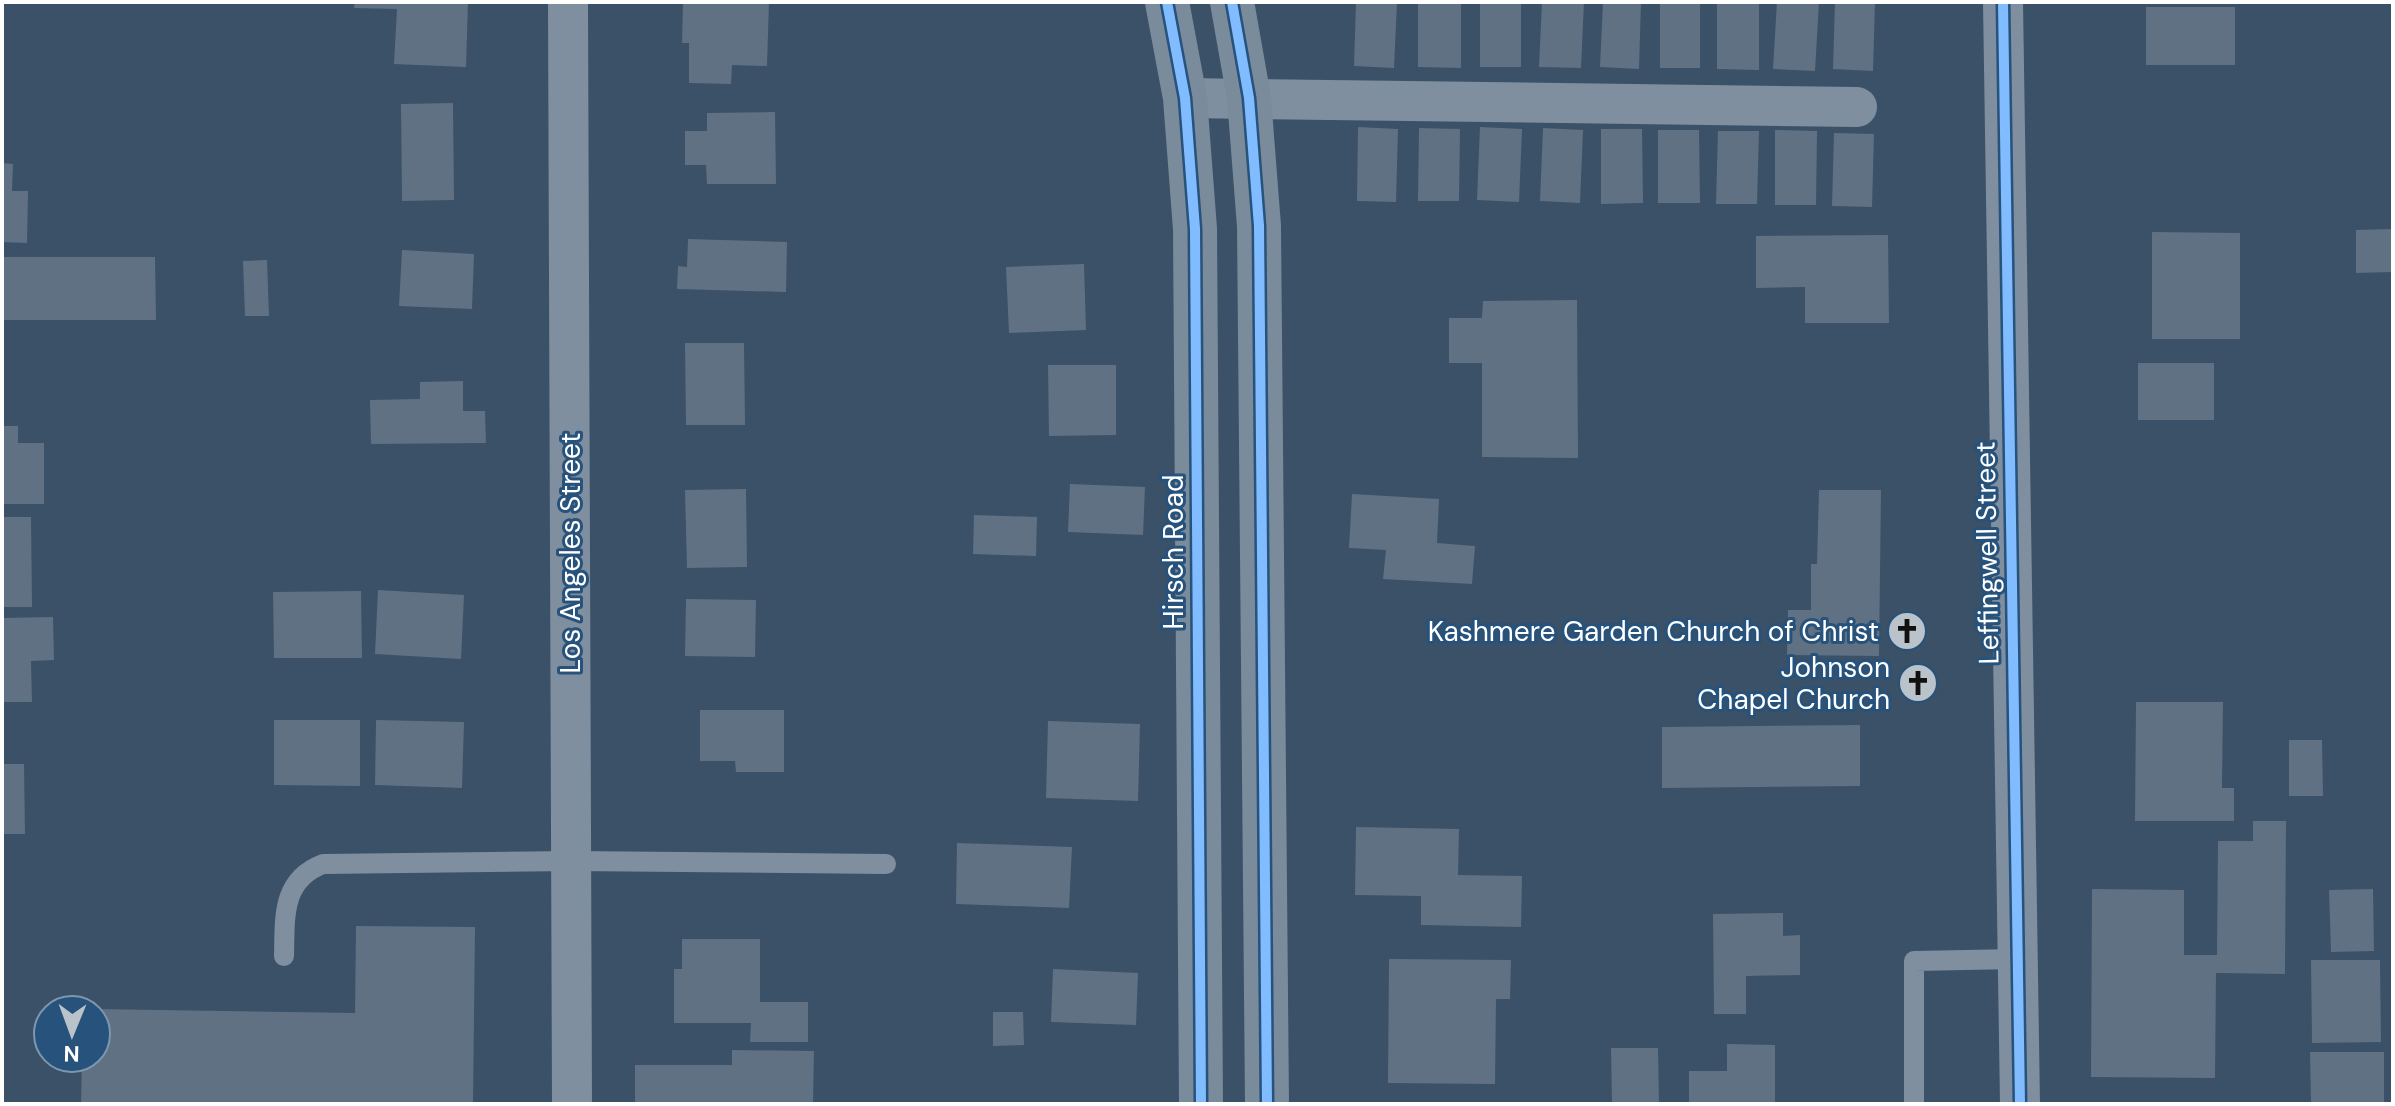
<svg xmlns="http://www.w3.org/2000/svg" width="2395" height="1106" viewBox="0 0 2395 1106" font-family="'DM Sans',sans-serif">
	<style>
		.building { fill: #607183 }
		.lines { fill: none; stroke-linecap: round; stroke-linejoin: round }
		.lane { stroke: #7f8f9f; stroke-width: 20 }
		.street { stroke: #7f8f9f; stroke-width: 40 }
		.secondary { stroke: #7a8b9b; stroke-width: 44 }
		.cycleway-casing { stroke: #27527b; stroke-width: 15 }
		.cycleway { stroke: #80bcff; stroke-width: 10 }
		.labels { text-anchor: middle; dominant-baseline: central; stroke-width: 6; stroke-linejoin: round; paint-order: stroke }
		.street-label { font-size: 28px; fill: #fff; stroke: #27527b }
		.poi-label { font-size: 28px; fill: #fff; stroke: #27527b; text-anchor: end }
	</style>
	<rect width="100%" height="100%" fill="#3a5168"/>
	<!-- building -->
	<g class="building">
		<polygon points="355,2 468,2 466,67 394,64 397,9 354,8"/>
		<polygon points="683,2 769,2 767,66 732,65 731,84 689,83 689,43 682,43"/>
		<polygon points="1356,2 1397,2 1394,68 1354,66"/>
		<polygon points="1418,2 1461,2 1461,68 1418,67"/>
		<rect x="1480" y="2" width="41" height="65"/>
		<polygon points="1542,2 1584,2 1581,68 1539,67"/>
		<polygon points="1603,2 1641,2 1639,69 1600,67"/>
		<rect x="1660" y="2" width="40" height="66"/>
		<polygon points="1717,2 1759,2 1759,70 1717,69"/>
		<polygon points="1777,2 1819,2 1815,71 1773,69"/>
		<polygon points="1835,2 1875,2 1873,71 1833,69"/>
		<rect x="2146" y="7" width="89" height="58"/>
		<polygon points="453,103 454,200 402,201 401,104"/>
		<polygon points="775,112 776,184 707,184 706,165 685,165 685,131 707,131 707,113"/>
		<polygon points="1358,127 1398,129 1396,202 1357,201"/>
		<polygon points="1480,127 1522,129 1519,202 1477,200"/>
		<polygon points="1419,128 1460,129 1459,201 1418,201"/>
		<polygon points="1543,128 1583,130 1580,203 1540,201"/>
		<polygon points="1601,129 1642,129 1643,203 1601,204"/>
		<polygon points="1658,130 1699,130 1700,203 1658,203"/>
		<polygon points="1775,130 1817,131 1816,205 1775,205"/>
		<polygon points="1718,131 1759,131 1757,204 1716,204"/>
		<polygon points="1834,133 1874,134 1872,207 1832,206"/>
		<polygon points="2,163 13,164 12,191 28,191 27,243 2,242"/>
		<polygon points="2393,229 2393,272 2356,273 2356,230"/>
		<polygon points="2152,232 2240,233 2240,339 2152,339"/>
		<polygon points="1888,235 1889,323 1805,323 1805,287 1756,288 1756,236"/>
		<polygon points="688,239 787,242 786,292 677,289 678,266 687,267"/>
		<polygon points="402,250 474,254 472,309 399,306"/>
		<polygon points="2,257 155,257 156,320 2,320"/>
		<polygon points="267,260 269,316 245,316 243,261"/>
		<polygon points="1084,264 1086,330 1009,333 1006,267"/>
		<polygon points="1577,300 1578,458 1482,457 1482,363 1449,363 1449,318 1482,318 1483,301"/>
		<polygon points="685,343 744,343 745,425 686,425"/>
		<rect x="2138" y="363" width="76" height="57"/>
		<polygon points="1048,365 1116,365 1116,435 1049,436"/>
		<polygon points="463,381 463,411 485,411 486,443 371,444 370,400 420,399 420,382"/>
		<polygon points="2,426 18,426 18,443 44,443 44,504 2,504"/>
		<polygon points="1070,484 1145,487 1143,535 1068,532"/>
		<polygon points="746,489 747,567 687,568 685,490"/>
		<polygon points="1819,490 1881,490 1879,656 1787,655 1788,610 1811,610 1811,564 1817,564"/>
		<polygon points="1352,494 1439,499 1437,543 1475,546 1472,584 1383,579 1386,550 1349,548"/>
		<polygon points="974,515 1037,517 1036,556 973,554"/>
		<polygon points="2,517 31,517 32,607 2,607"/>
		<polygon points="378,590 464,595 461,659 375,654"/>
		<polygon points="361,591 362,658 274,658 273,592"/>
		<polygon points="686,599 756,600 755,657 685,656"/>
		<polygon points="53,617 54,660 31,661 32,702 2,702 2,618"/>
		<polygon points="2136,702 2223,702 2222,788 2234,788 2234,821 2135,821"/>
		<polygon points="700,710 784,710 784,772 736,772 735,761 700,761"/>
		<polygon points="274,720 360,720 360,786 274,785"/>
		<polygon points="376,720 464,722 462,788 375,785"/>
		<polygon points="1048,721 1140,724 1138,801 1046,798"/>
		<polygon points="1860,725 1860,786 1662,788 1662,727"/>
		<polygon points="2289,740 2322,740 2323,796 2289,796"/>
		<polygon points="2,764 24,764 25,834 2,834"/>
		<polygon points="2253,821 2286,821 2285,974 2216,973 2215,1078 2091,1077 2092,889 2184,890 2184,955 2217,955 2218,841 2253,841"/>
		<polygon points="1356,827 1459,829 1458,875 1522,876 1521,927 1421,925 1421,896 1355,895"/>
		<polygon points="957,843 1072,847 1069,908 956,904"/>
		<polygon points="2373,889 2374,951 2331,952 2329,890"/>
		<polygon points="1783,913 1783,936 1800,935 1800,975 1746,976 1746,1014 1714,1014 1713,914"/>
		<polygon points="356,926 475,927 473,1104 81,1104 82,1058 96,1058 96,1009 355,1013"/>
		<polygon points="682,939 760,939 760,1002 808,1002 808,1042 750,1042 751,1023 674,1023 674,969 682,969"/>
		<polygon points="1389,959 1511,960 1510,999 1496,999 1495,1084 1388,1083"/>
		<polygon points="2311,960 2380,960 2381,1042 2312,1043"/>
		<polygon points="1053,969 1138,973 1136,1025 1051,1022"/>
		<polygon points="993,1012 1023,1012 1024,1045 993,1046"/>
		<polygon points="1727,1044 1775,1045 1775,1104 1689,1104 1689,1071 1727,1071"/>
		<polygon points="1611,1048 1658,1048 1659,1104 1612,1104"/>
		<polygon points="732,1050 814,1051 813,1104 635,1104 635,1065 732,1065"/>
		<polygon points="2310,1052 2384,1052 2384,1104 2311,1104"/>
	</g>
	<g class="lines">
		<!-- lane -->
		<g class="lane">
			<path d="M284 956C285 918 281 880 323 864L571 861 886 864"/>
			<polyline points="1914,1104 1914,961 2017,959"/>
		</g>
		<!-- street -->
		<g class="street">
			<polyline points="568,2 572,1104"/>
			<polyline points="2003,2 2020,1104"/>
			<polyline points="1185,98 1857,107"/>
		</g>
		<!-- secondary -->
		<g class="secondary">
			<polyline points="1167,2 1185,98 1195,229 1201,1104"/>
			<polyline points="1232,2 1249,98 1259,226 1267,1104"/>
		</g>
		<defs>
			<g id="cycleway">
				<polyline points="1167,2 1185,98 1195,229 1201,1104"/>
				<polyline points="1232,2 1249,98 1259,226 1267,1104"/>
				<polyline points="2003,2 2020,1104"/>
			</g>
		</defs>
		<!-- cycleway casing -->
		<use href="#cycleway" class="cycleway-casing"/>
		<!-- cycleway -->
		<use href="#cycleway" class="cycleway"/>
	</g>
	<!-- icons -->
	<defs>
		<symbol id="church-disc" viewBox="-11 -11 22 22"><circle r="9.5" fill="#bac2ca" stroke="#27527b"/><path d="M-1.2-6h2.4v3.5h3.3v2.4h-3.3V6h-2.4V-.1h-3.3v-2.4h3.3Z" fill="#111"/></symbol>
	</defs>
	<g fill-rule="evenodd">
		<use href="#church-disc" x="1885" y="609" width="44" height="44"/>
		<use href="#church-disc" x="1896" y="661" width="44" height="44"/>
	</g>
	<g class="labels">
		<!-- street labels -->
		<g class="street-label">
			<text transform="translate(1173 552) rotate(-90)">Hirsch Road</text>
			<text transform="translate(570 553) rotate(-90)">Los Angeles Street</text>
			<text transform="translate(1987 553) rotate(-91)">Leffingwell Street</text>
		</g>
		<!-- poi labels -->
		<g class="poi-label">
			<text x="1879" y="631">Kashmere Garden Church of Christ</text>
			<text x="1890" y="667">Johnson<tspan x="1890" dy="32">Chapel Church</tspan></text>
		</g>
	</g>
	<!-- border -->
	<rect width="2395" height="1106" fill="none" stroke="#ffffff" stroke-width="8"/>
	<!-- north arrow -->
	<g transform="translate(72 1034) rotate(181)"><circle r="38" fill="#27527b" stroke="#7d97b0" stroke-width="2"/>
	<path d="M0-6L14 30L0 20L-14 30Z" fill="#bac2ca"/>
	<text y="-12" font-size="22" font-weight="bold" text-anchor="middle" fill="#ffffff">N</text>
	</g>
</svg>
